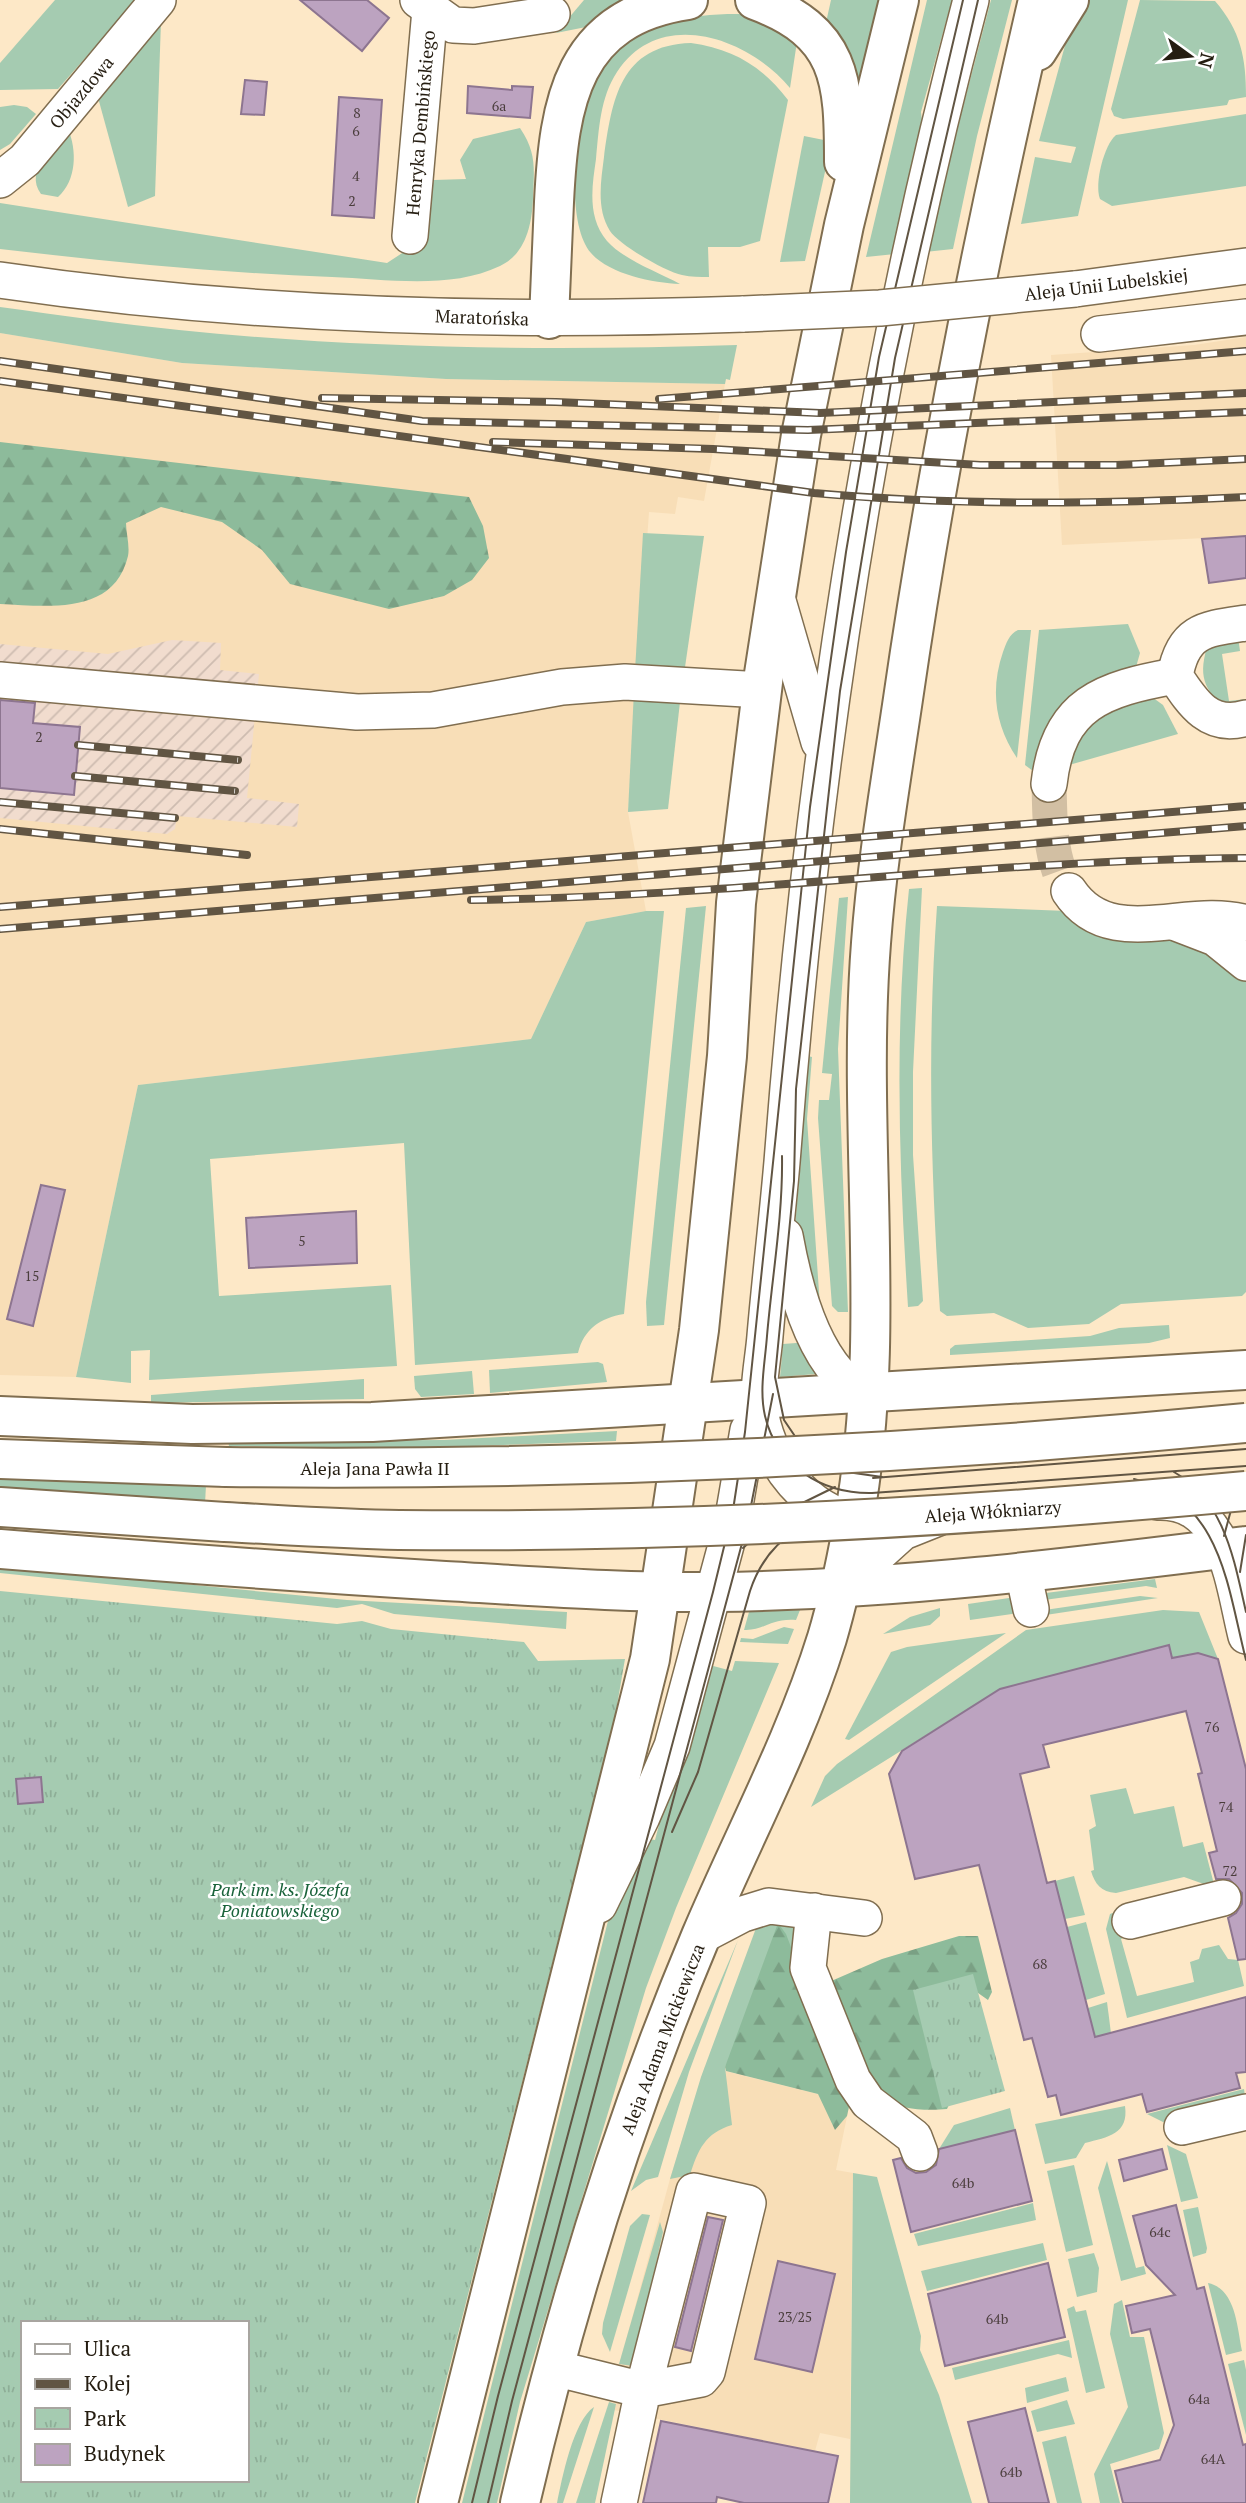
<svg xmlns="http://www.w3.org/2000/svg" width="1246" height="2503" viewBox="0 0 1246 2503" font-family="'PT Serif',serif">
	<style>
		.built { fill: #f8deb7 }
		.industrial { fill: url(#industrial-furrows) }
		.green { fill: #a5cbb1 }
		.forest { fill: url(#forest-firs) }
		.park { fill: url(#park-tufts); fill-rule: evenodd }
		.building { fill: #bca3c0; stroke: #8d7590; stroke-width: 2 }
		.lines { fill: none; stroke-linecap: round; stroke-linejoin: round }
		.minor-tunnel { stroke: #d2bfa3; stroke-width: 35; stroke-dasharray: 35 18; stroke-linecap: butt }
		.minor-casing { stroke: #806e50; stroke-width: 38 }
		.major-casing { stroke: #806e50; stroke-width: 42 }
		.minor { stroke: #fff; stroke-width: 35 }
		.major { stroke: #fff; stroke-width: 38 }
		.tram { stroke: #615543; stroke-width: 2 }
		.rail-casing { stroke: #615543; stroke-width: 8 }
		.rail { stroke: #fff; stroke-width: 5; stroke-dasharray: 16; stroke-linecap: butt }
		.minor-bridge-casing { stroke: #806e50; stroke-width: 38; stroke-linecap: butt }
		.major-bridge-casing { stroke: #806e50; stroke-width: 42; stroke-linecap: butt }
		.minor-bridge { stroke: #fff; stroke-width: 35 }
		.major-bridge { stroke: #fff; stroke-width: 38 }
		.labels { text-anchor: middle; dominant-baseline: central; stroke-width: 5; stroke-linejoin: round; paint-order: stroke }
		.number-label { font-size: 14px; fill: #4b3e3d }
		.street-label { font-size: 18px; fill: #251d11; stroke: #fff }
		.park-label { font-size: 18px; font-style: italic; fill: #1a633b; stroke: #fff }
	</style>
	<defs>
		<pattern id="industrial-furrows" width="10" height="10" patternUnits="userSpaceOnUse" patternTransform="scale(1.75)"><rect width="10" height="10" fill="#f1dcce"/><path d="M-1 1l2-2M0 10L10 0M9 11l2-2" fill="none" stroke="#cebcb0"/></pattern>
		<pattern id="forest-firs" width="22" height="20" patternUnits="userSpaceOnUse" patternTransform="scale(1.75)"><rect width="22" height="20" fill="#8dbb9b"/><path d="M5 1l3.5 6h-7zM16 11l3.5 6h-7z" fill="#7aa084"/></pattern>
		<pattern id="park-tufts" width="24" height="20" patternUnits="userSpaceOnUse" patternTransform="scale(1.75)"><rect width="24" height="20" fill="#a5cbb1"/><path d="M3 7l-1-3M5 7V3M7 7l1-3M15 17l-1-3M17 17v-4M19 17l1-3" fill="none" stroke="#8eae97"/></pattern>
	</defs>
	<rect width="100%" height="100%" fill="#fde8c7"/>
	<!-- built -->
	<g class="built">
		<polygon points="0,333 182,363 446,379 725,384 704,501 678,497 675,514 649,512 628,812 646,911 586,922 531,1039 138,1085 76,1377 0,1375"/>
		<polygon points="1246,337 1246,536 1062,545 1051,355 1194,345"/>
		<polygon points="705,2066 850,2102 836,2170 853,2173 850,2439 820,2433 815,2451 614,2410 616,2404 609,2402 670,2179"/>
	</g>
	<!-- industrial -->
	<polygon class="industrial" points="172,640 221,643 220,670 259,674 247,798 299,804 297,827 177,816 175,829 167,834 0,818 0,644 108,654"/>
	<!-- green -->
	<g class="green">
		<polygon points="55,0 136,0 58,89 0,90 0,63"/>
		<polygon points="584,0 627,0 586,27 556,33"/>
		<polygon points="831,0 881,0 857,88 825,27"/>
		<polygon points="927,0 952,0 921,112 923,131 895,254 866,257"/>
		<polygon points="991,0 1012,0 977,136 953,249 925,252"/>
		<polygon points="1084,0 1128,0 1078,216 1021,224 1035,157 1071,163 1076,147 1039,141 1073,16"/>
		<path d="M1140 0 1215 1C1241 31 1246 58 1246 97L1229 100 1227 105 1123 119 1114 116 1111 109Z"/>
		<path d="M744 14 798 35 790 88C749 38 660 6 617 72 600 98 599 129 596 159 592 187 587 217 607 241 624 260 658 272 680 284 653 283 609 274 591 253 561 219 576 92 606 59 641 21 695 13 744 14Z"/>
		<polygon points="161,21 155,196 128,207 97,94"/>
		<path d="M691 43C733 49 762 66 788 100L760 241 740 247H708L709 277C700 277 691 277 682 275 666 272 618 244 610 231 596 209 601 181 604 157 612 100 620 45 691 43Z"/>
		<polygon points="14,105 27,107 36,114 10,144 0,150 0,107"/>
		<path d="M1246 114V186L1112 206 1100 199C1094 184 1104 145 1116 135Z"/>
		<path d="M520 128C537 153 534 169 533 198 532 224 526 254 500 266 450 290 385 279 332 277 221 273 111 262 0 249V203L387 263 416 244 434 180 466 179 460 160 473 139Z"/>
		<path d="M68 129C77 150 77 180 58 197L41 194C24 170 53 149 68 129Z"/>
		<polygon points="804,136 829,141 827,163 805,261 780,262"/>
		<path d="M0 307C60 315 119 324 179 330 363 349 553 351 737 345L730 380 726 379 725 384 446 379 182 363 0 333Z"/>
		<polygon points="643,533 704,536 684,674 635,671"/>
		<polygon points="1128,624 1140,653 1136,667 1037,774 1025,765 1039,630"/>
		<path d="M1018 630H1031L1017 758C995 725 990 690 1003 652 1006 644 1009 634 1018 630Z"/>
		<path d="M1238 637 1240 651 1222 654 1229 701 1246 699V709L1230 714C1207 691 1197 681 1207 647Z"/>
		<polygon points="634,691 681,693 668,809 628,812"/>
		<polygon points="1152,697 1163,705 1178,734 1062,767 1097,712"/>
		<path d="M922 888 913 1072V1155L923 1301 918 1306 908 1307C899 1166 894 1029 909 889Z"/>
		<polygon points="848,897 838,1049 848,1312 838,1312 832,1306 818,1118 819,1100 829,1100 832,1074 822,1073 839,898"/>
		<polygon points="706,906 664,1325 647,1326 646,1302 686,908"/>
		<path d="M937 906 1067 911 1170 934 1246 975V1292L1242 1296 1121 1304 1089 1324 1028 1328 994 1313 947 1316 940 1311C931 1172 927 1046 937 906Z"/>
		<path d="M646 911H664L624 1314C600 1318 584 1329 578 1353L415 1365 404 1143 210 1159 219 1296 391 1285 397 1366 149 1380 150 1350 131 1351V1383L76 1377 138 1085 531 1039 586 922Z"/>
		<polygon points="808,1056 812,1057 807,1119 820,1306 794,1237 801,1160 800,1119"/>
		<polygon points="1169,1325 1170,1338 1149,1343 950,1355 950,1349 955,1345 1090,1336 1119,1328"/>
		<polygon points="809,1342 828,1373 780,1377 783,1344"/>
		<polygon points="598,1362 603,1364 607,1382 490,1393 489,1370"/>
		<polygon points="472,1371 474,1394 421,1397 415,1389 414,1376"/>
		<polygon points="364,1379 364,1399 151,1403 151,1395"/>
		<polygon points="617,1431 616,1441 418,1448 229,1446 228,1441 444,1440"/>
		<polygon points="0,1474 206,1485 205,1504 0,1491"/>
		<polygon points="0,1566 347,1600 567,1612 566,1629 394,1614 362,1604 337,1608 0,1573"/>
		<polygon points="1155,1579 1157,1588 1146,1586 1037,1601 1038,1594"/>
		<polygon points="1140,1596 1158,1598 1039,1616 1038,1611"/>
		<polygon points="1016,1597 1022,1608 1012,1614 970,1620 968,1604"/>
		<polygon points="940,1608 940,1616 930,1625 883,1634 910,1617"/>
		<path d="M800 1610 796 1620C770 1618 764 1631 744 1630L749 1612Z"/>
		<polygon points="1163,1610 1199,1612 1218,1659 1198,1653 1172,1658 1169,1645 1000,1689 811,1807 825,1776 837,1764 1026,1630"/>
		<polygon points="784,1627 794,1629 788,1644 740,1642 741,1638 753,1639"/>
		<polygon points="1006,1633 849,1740 845,1739 891,1652 907,1647"/>
		<polygon points="735,1661 779,1663 676,1908 646,1988 520,2402 497,2503 462,2503 618,1881 640,1837 655,1840 702,1663 732,1671"/>
		<path d="M1126 1788 1134 1814 1174 1806 1183 1847 1203 1842 1215 1888 1184 1877 1116 1893C1101 1892 1095 1884 1091 1871L1094 1870 1089 1830 1096 1826 1090 1795Z"/>
		<polygon points="1074,1876 1085,1915 1065,1919 1055,1881"/>
		<polygon points="1123,1909 1130,1935 1121,1939 1137,1996 1194,1982 1190,1962 1199,1959 1202,1949 1219,1945 1228,1959 1238,1960 1244,1986 1127,2018 1106,1929 1110,1914"/>
		<path d="M775 1916 797 1928 802 1936 725 2067 732 2125C705 2133 698 2150 690 2175L670 2179 701 2077 759 1920Z"/>
		<polygon points="1086,1922 1105,1994 1086,2000 1067,1927"/>
		<polygon points="738,1940 689,2072 658,2177 646,2180 631,2191"/>
		<polygon points="1107,2002 1112,2041 1097,2045 1088,2008"/>
		<polygon points="1244,2089 1246,2103 1169,2125 1147,2114"/>
		<path d="M1125 2106C1129 2134 1108 2137 1085 2143L1076 2158 1045 2164 1035 2124Z"/>
		<polygon points="1010,2108 1015,2130 939,2149 954,2125"/>
		<polygon points="1167,2145 1186,2154 1198,2198 1181,2202"/>
		<polygon points="1107,2161 1136,2268 1144,2266 1146,2274 1121,2281 1098,2188"/>
		<polygon points="1074,2165 1093,2245 1066,2252 1047,2171"/>
		<polygon points="853,2173 877,2177 921,2336 920,2350 939,2395 972,2503 850,2503"/>
		<polygon points="1033,2203 1036,2220 918,2246 914,2234"/>
		<polygon points="1198,2207 1207,2248 1206,2253 1193,2257 1183,2210"/>
		<polygon points="642,2214 650,2215 610,2352 602,2334 603,2323 630,2226"/>
		<polygon points="660,2222 663,2232 633,2366 619,2364"/>
		<polygon points="1043,2243 1047,2260 927,2291 921,2271"/>
		<polygon points="1094,2253 1099,2268 1097,2292 1077,2297 1068,2259"/>
		<path d="M1208 2283C1236 2289 1237 2327 1242 2351L1226 2355Z"/>
		<polygon points="1122,2300 1130,2337 1144,2337 1164,2433 1159,2449 1110,2464 1120,2503 1100,2503 1094,2474 1128,2407 1110,2334 1114,2304"/>
		<polygon points="1074,2306 1076,2312 1086,2310 1105,2388 1086,2393 1067,2309"/>
		<polygon points="1069,2340 1072,2358 1058,2354 955,2380 952,2368"/>
		<polygon points="1244,2360 1246,2370 1246,2435 1228,2364"/>
		<polygon points="1066,2377 1069,2391 1027,2403 1025,2388"/>
		<polygon points="1067,2400 1075,2424 1037,2432 1031,2411"/>
		<polygon points="609,2402 616,2404 595,2503 576,2503"/>
		<path d="M594 2407 563 2503H557C562 2479 573 2421 594 2407Z"/>
		<polygon points="1066,2436 1082,2503 1057,2503 1042,2442"/>
	</g>
	<!-- forest -->
	<g class="forest">
		<path d="M0 442 469 497 483 526 489 558 472 580 444 596 389 609 290 584 262 550 222 522 161 507 126 523C126 533 130 546 128 556 114 616 47 606 0 604Z"/>
		<polygon points="778,1923 786,1934 850,2102 847,2116 835,2130 818,2094 726,2071 725,2067"/>
		<path d="M959 1936H978L992 1992 988 2000 971 1988 955 2092 947 2109C927 2111 896 2110 879 2096 863 2081 838 2005 829 1982L882 1959Z"/>
	</g>
	<!-- park -->
	<g class="park">
		<path d="M0 1591 337 1624 362 1621 391 1629 524 1642 538 1661 625 1659 615 1717 415 2503H0ZM23 2323H247V2480H23Z"/>
		<polygon points="973,1974 1005,2091 942,2108 913,1990"/>
	</g>
	<!-- building -->
	<g class="building">
		<polygon points="300,0 367,0 389,18 362,51"/>
		<polygon points="245,80 267,82 264,115 241,114"/>
		<polygon points="468,86 512,90 512,86 533,87 530,118 467,113"/>
		<polygon points="339,97 382,100 374,218 332,215"/>
		<polygon points="1246,536 1246,578 1209,583 1202,539"/>
		<polygon points="0,700 35,703 33,723 80,727 74,795 0,788"/>
		<polygon points="41,1185 65,1190 33,1326 7,1319"/>
		<polygon points="356,1211 357,1263 249,1268 246,1218"/>
		<polygon points="1169,1645 1172,1658 1198,1653 1218,1659 1246,1769 1246,1959 1238,1960 1228,1918 1236,1913 1242,1904 1242,1893 1229,1879 1216,1879 1209,1853 1217,1851 1198,1774 1202,1773 1186,1711 1043,1745 1049,1767 1020,1774 1047,1883 1055,1881 1095,2037 1246,1997 1246,2072 1236,2073 1240,2088 1147,2112 1142,2094 1061,2115 1056,2095 1048,2097 1032,2038 1024,2040 979,1865 915,1879 889,1774 902,1751 1000,1689"/>
		<polygon points="41,1777 43,1802 18,1804 16,1779"/>
		<polygon points="1015,2130 1032,2201 911,2232 893,2160 901,2158 907,2168 916,2173 926,2172 936,2165 939,2149"/>
		<polygon points="1162,2149 1167,2169 1124,2181 1119,2160"/>
		<polygon points="1176,2205 1197,2289 1204,2287 1243,2445 1246,2444 1246,2503 1123,2503 1115,2471 1160,2460 1174,2425 1150,2329 1132,2333 1126,2306 1175,2295 1146,2265 1133,2216"/>
		<polygon points="708,2217 723,2220 691,2351 675,2347"/>
		<polygon points="778,2261 835,2274 812,2372 755,2359"/>
		<polygon points="1048,2263 1065,2337 945,2366 928,2294"/>
		<polygon points="1025,2408 1049,2503 989,2503 968,2422"/>
		<polygon points="661,2421 838,2456 828,2503 744,2503 717,2497 716,2503 643,2503"/>
	</g>
	<g class="lines">
		<!-- minor-tunnel -->
		<path class="minor-tunnel" d="M1049 784C1050 819 1049 860 1069 891"/>
		<defs>
			<g id="minor">
				<polyline points="418,0 453,25 474,26 552,14"/>
				<polyline points="0,180 25,160 158,0"/>
				<polyline points="410,236 430,10"/>
				<path d="M0 280C245 316 496 323 744 314"/>
				<polyline points="1075,289 1246,266"/>
				<polyline points="1099,334 1246,317"/>
				<polyline points="776,594 819,742"/>
				<path d="M1246 623C1205 629 1183 630 1175 676 1193 704 1210 729 1246 718"/>
				<polyline points="0,680 357,712 433,710 562,687 625,682 762,690"/>
				<path d="M1049 784C1058 703 1103 689 1175 676"/>
				<path d="M1069 891C1110 953 1187 905 1246 923"/>
				<polyline points="1176,923 1215,938 1246,963"/>
				<path d="M785 1236C793 1280 808 1339 838 1373 846 1382 859 1387 870 1393"/>
				<path d="M1157 1502C1227 1499 1233 1585 1246 1636"/>
				<path d="M857 1521C806 1510 771 1465 761 1416 756 1390 763 1362 765 1336 770 1278 777 1220 782 1162 812 770 870 380 971 0"/>
				<polyline points="1023,1572 1031,1609"/>
				<polyline points="840,1589 903,1532 938,1518"/>
				<polyline points="599,1905 642,1817 672,1746 732,1523 748,1430"/>
				<polyline points="814,1911 808,1968 853,2080 868,2102 914,2137 920,2153"/>
				<polyline points="1130,1921 1223,1898"/>
				<polyline points="701,1936 743,1914 769,1906 864,1918"/>
				<polyline points="1182,2127 1246,2112"/>
				<polyline points="554,2368 643,2390 701,2379 707,2372 748,2203 694,2191 643,2390 619,2503"/>
			</g>
			<g id="major">
				<path d="M755 0C842 32 844 80 844 162"/>
				<polyline points="1037,51 1069,0"/>
				<path d="M549 319C551 280 552 241 554 202 559 102 572 17 688 0"/>
				<polyline points="0,1416 192,1424 372,1422 1246,1370"/>
				<polyline points="0,1459 226,1467"/>
				<polyline points="0,1507 225,1522"/>
				<path d="M0 1549C148 1561 296 1572 445 1581 534 1586 625 1593 715 1592 893 1590 1069 1568 1246 1546"/>
				<polyline points="438,2503 650,1659 699,1330 727,1056 736,903 764,674 801,435 844,225 899,0"/>
				<path d="M520 2503C565 2310 624 2119 701 1936 743 1837 795 1741 827 1638 838 1601 846 1563 853 1524 889 1332 856 1137 871 943 877 861 891 780 903 699 937 464 984 232 1038 0"/>
			</g>
		</defs>
		<!-- minor casing -->
		<use href="#minor" class="minor-casing"/>
		<!-- major casing -->
		<use href="#major" class="major-casing"/>
		<!-- minor -->
		<use href="#minor" class="minor"/>
		<!-- major -->
		<use href="#major" class="major"/>
		<!-- tram -->
		<g class="tram">
			<path d="M782 1156C783 1216 772 1277 767 1336 765 1363 759 1390 765 1416 777 1466 822 1494 872 1493L1246 1466"/>
			<path d="M1174 1472C1225 1501 1234 1560 1246 1612"/>
			<polyline points="882,1477 840,1471 803,1448 784,1420 775,1377 794,1181 796,1089 840,691 895,358 978,0"/>
			<polyline points="873,1478 1246,1449"/>
			<path d="M1134 1479C1222 1500 1227 1586 1246 1660"/>
			<polyline points="1224,1536 1231,1510 1246,1485"/>
			<polyline points="743,1548 782,1513 835,1487"/>
			<polyline points="1240,1572 1246,1535"/>
			<path d="M672 1832 698 1772 750 1591C771 1527 822 1515 881 1498"/>
			<polyline points="472,2503 498,2396 713,1592 733,1510 745,1432 810,807 846,552 879,357 963,0"/>
			<polyline points="488,2503 512,2401 748,1521 773,1394"/>
		</g>
		<defs>
			<g id="rail">
				<polyline points="0,361 422,421 808,430 1246,412"/>
				<path d="M0 381 814 493C958 506 1101 504 1246 497"/>
				<polyline points="322,398 556,402 820,413 1246,393"/>
				<polyline points="659,399 1246,351"/>
				<polyline points="493,442 713,449 980,465 1117,465 1246,459"/>
				<polyline points="78,745 238,760"/>
				<polyline points="75,776 235,791"/>
				<polyline points="0,802 175,818"/>
				<polyline points="0,829 247,855"/>
				<path d="M471 900C730 897 987 860 1246 858"/>
				<polyline points="0,907 1246,806"/>
				<polyline points="0,929 1246,826"/>
			</g>
		</defs>
		<!-- rail casing -->
		<use href="#rail" class="rail-casing"/>
		<!-- rail -->
		<use href="#rail" class="rail"/>
		<defs>
			<polyline id="minor-bridge" points="744,314 880,308 1075,289"/>
			<g id="major-bridge">
				<path d="M226 1467C566 1471 907 1456 1246 1423"/>
				<path d="M225 1522C283 1525 341 1529 399 1530 682 1533 964 1517 1246 1491"/>
			</g>
		</defs>
		<!-- minor-bridge casing -->
		<use href="#minor-bridge" class="minor-bridge-casing"/>
		<!-- major-bridge casing -->
		<use href="#major-bridge" class="major-bridge-casing"/>
		<!-- minor-bridge -->
		<use href="#minor-bridge" class="minor-bridge"/>
		<!-- major-bridge -->
		<use href="#major-bridge" class="major-bridge"/>
	</g>
	<g class="labels">
		<!-- number labels -->
		<g class="number-label">
			<text x="499" y="105">6a</text>
			<text x="357" y="112">8</text>
			<text x="356" y="130">6</text>
			<text x="356" y="175">4</text>
			<text x="352" y="200">2</text>
			<text x="39" y="736">2</text>
			<text x="302" y="1240">5</text>
			<text x="32" y="1275">15</text>
			<text x="1212" y="1726">76</text>
			<text x="1226" y="1806">74</text>
			<text x="1230" y="1870">72</text>
			<text x="1040" y="1963">68</text>
			<text x="963" y="2182">64b</text>
			<text x="1160" y="2231">64c</text>
			<text x="795" y="2316">23/25</text>
			<text x="997" y="2318">64b</text>
			<text x="1199" y="2398">64a</text>
			<text x="1213" y="2458">64A</text>
			<text x="1011" y="2471">64b</text>
		</g>
		<!-- street labels -->
		<g class="street-label">
			<text transform="translate(81 92) rotate(-50)">Objazdowa</text>
			<text transform="translate(420 123) rotate(-85)">Henryka Dembińskiego</text>
			<text transform="translate(1106 284) rotate(-7)">Aleja Unii Lubelskiej</text>
			<text transform="translate(482 317) rotate(2)">Maratońska</text>
			<text x="375" y="1468">Aleja Jana Pawła II</text>
			<text transform="translate(993 1511) rotate(-4)">Aleja Włókniarzy</text>
			<text transform="translate(662 2039) rotate(-69)">Aleja Adama Mickiewicza</text>
		</g>
		<!-- park labels -->
		<g class="park-label">
			<text x="280" y="1889">Park im. ks. Józefa<tspan x="280" dy="21">Poniatowskiego</tspan></text>
		</g>
	</g>
	<!-- legend -->
	<rect x="21" y="2321" width="228" height="161" fill="#ffffff" stroke="#a8a5a0" stroke-width="2"/>
	<rect x="35" y="2344" width="35" height="10" fill="#ffffff" stroke="#a8a5a0" stroke-width="2"/>
	<text x="84" y="2356" font-size="21" fill="#251d11">Ulica</text>
	<rect x="35" y="2379" width="35" height="10" fill="#615543" stroke="#a8a5a0" stroke-width="2"/>
	<text x="84" y="2391" font-size="21" fill="#251d11">Kolej</text>
	<rect x="35" y="2408" width="35" height="21" fill="url(#park-tufts)" stroke="#a8a5a0" stroke-width="2"/>
	<text x="84" y="2426" font-size="21" fill="#251d11">Park</text>
	<rect x="35" y="2444" width="35" height="21" fill="#bca3c0" stroke="#a8a5a0" stroke-width="2"/>
	<text x="84" y="2461" font-size="21" fill="#251d11">Budynek</text>
	<!-- north arrow -->
	<g transform="translate(1190 56) rotate(105)" stroke="#ffffff" stroke-width="5" paint-order="stroke">
	<path d="M0-5L12 26L0 18L-12 26Z" fill="#251d11"/>
	<text y="-10" font-size="19" font-weight="bold" text-anchor="middle" fill="#251d11">N</text>
	</g>
</svg>
